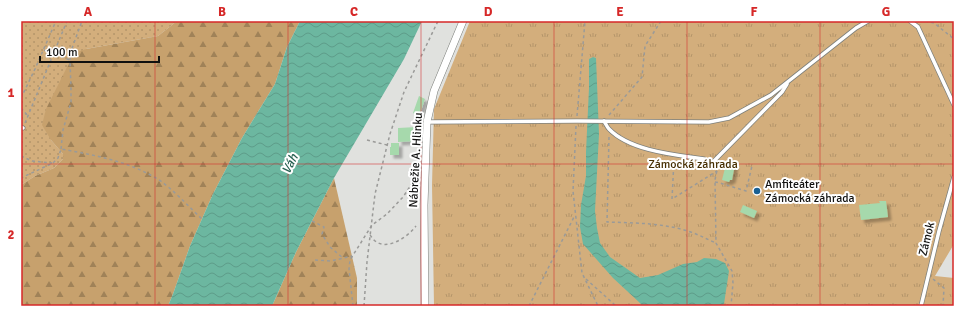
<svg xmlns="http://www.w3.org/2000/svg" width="975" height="327" viewBox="0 0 975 327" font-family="Signika,sans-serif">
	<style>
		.grass { fill: url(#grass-dots) }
		.forest { fill: url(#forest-firs) }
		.park { fill: url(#park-tufts) }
		.water { fill: url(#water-waves) }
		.building { fill: #a6d9ac; filter: url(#shadow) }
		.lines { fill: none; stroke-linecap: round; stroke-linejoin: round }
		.service-casing { stroke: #7e807c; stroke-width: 5 }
		.minor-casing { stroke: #7e807c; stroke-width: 8 }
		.path { stroke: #9a9a98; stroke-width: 1.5; stroke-dasharray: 3 3; stroke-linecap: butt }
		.service { stroke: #fff; stroke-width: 3.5 }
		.minor { stroke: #fff; stroke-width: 7 }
		.grid { fill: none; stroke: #d62828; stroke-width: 1; stroke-opacity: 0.55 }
		.poi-dot { fill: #196094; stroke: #fff; stroke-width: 1.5 }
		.labels { text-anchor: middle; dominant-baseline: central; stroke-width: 4; stroke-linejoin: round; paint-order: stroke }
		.street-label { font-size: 12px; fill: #111110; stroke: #fff }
		.park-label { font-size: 12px; fill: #462d00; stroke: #fff }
		.poi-label { font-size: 12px; fill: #111110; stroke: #fff; text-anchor: start }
		.water-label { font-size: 13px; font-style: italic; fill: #276252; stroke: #fff }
		.neatline { fill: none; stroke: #d62828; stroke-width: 1.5 }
		.grid-label { font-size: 13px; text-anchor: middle; font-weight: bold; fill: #d62828 }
	</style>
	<defs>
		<pattern id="grass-dots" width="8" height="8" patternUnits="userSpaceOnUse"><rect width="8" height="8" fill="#d3ae7c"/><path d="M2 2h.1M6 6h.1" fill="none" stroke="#b4956a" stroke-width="1.8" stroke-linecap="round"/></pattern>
		<pattern id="forest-firs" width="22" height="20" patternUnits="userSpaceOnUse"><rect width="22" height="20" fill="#c7a16d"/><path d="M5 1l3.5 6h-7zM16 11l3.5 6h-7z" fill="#a08258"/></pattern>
		<pattern id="park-tufts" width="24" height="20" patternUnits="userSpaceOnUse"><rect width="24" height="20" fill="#d3ae7c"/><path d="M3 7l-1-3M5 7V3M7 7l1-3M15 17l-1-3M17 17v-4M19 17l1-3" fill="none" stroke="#b4956a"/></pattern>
		<pattern id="water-waves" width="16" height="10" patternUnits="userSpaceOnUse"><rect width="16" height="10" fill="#6cb7a0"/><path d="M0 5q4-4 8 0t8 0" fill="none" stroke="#5d9c89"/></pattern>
		<filter id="shadow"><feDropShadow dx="3.5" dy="3.5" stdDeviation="1" flood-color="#0004"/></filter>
	</defs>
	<rect width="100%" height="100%" fill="#e0e1de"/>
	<!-- grass -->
	<polygon class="grass" points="21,21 177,21 158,36 86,49 51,140 63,154 63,159 54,168 35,176 21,185"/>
	<!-- forest -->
	<g class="forest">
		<polygon points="177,21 300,21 287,47 275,84 242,138 213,194 190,246 173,294 168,306 21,306 21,185 35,176 54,168 63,159 63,154 51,140 42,125 46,109 74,53 86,49 158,36"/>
		<polygon points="334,178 357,278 357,306 272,306 296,252"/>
	</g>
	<!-- park -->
	<polygon class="park" points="470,21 954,21 954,244 935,276 954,278 954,306 434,306 432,185 434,109"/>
	<!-- water -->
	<g class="water">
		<polygon points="300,21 422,21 404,59 334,178 296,252 272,306 168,306 173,294 190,246 213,194 242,138 275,84 287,47"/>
		<polygon points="593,57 596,58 599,134 595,211 597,228 600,243 610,257 640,278 658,275 683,264 697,262 704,258 716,259 725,263 729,271 724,304 722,306 642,306 640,303 613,278 583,244 580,227 581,205 586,176 586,152 589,88 589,59"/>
	</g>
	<!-- building -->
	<g class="building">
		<polygon points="419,96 425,99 419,116 413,113"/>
		<polygon points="417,127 417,141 398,142 398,128"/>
		<polygon points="391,143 399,143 399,155 390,155 390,147 391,147"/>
		<polygon points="727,160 734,162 734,164 735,164 732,180 730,180 729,182 722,180"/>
		<polygon points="879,201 886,201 888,217 861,220 859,205 880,203"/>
		<polygon points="743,205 757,211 754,218 740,212"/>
	</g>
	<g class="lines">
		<defs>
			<g id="service">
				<polyline points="910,21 918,27 954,105"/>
				<path d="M604 121C606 124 607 127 609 129 630 151 676 155 704 159"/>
				<polyline points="427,122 577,121 709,122 729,118 771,95 856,28 868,21"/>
				<polyline points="21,127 23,128"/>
				<polyline points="714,161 782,92 787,84"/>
				<polyline points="921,306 939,231 954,177"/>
			</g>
			<polyline id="minor" points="425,306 424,205 427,122 434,91 463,21"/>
		</defs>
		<!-- service casing -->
		<use href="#service" class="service-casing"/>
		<!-- minor casing -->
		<use href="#minor" class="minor-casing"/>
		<!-- path -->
		<g class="path">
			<polyline points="925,21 934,23 954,39"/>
			<polyline points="44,50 70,60"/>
			<polyline points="21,98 35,69 56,21"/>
			<polyline points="21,108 28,116"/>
			<polyline points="609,115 642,77 645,46 661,21"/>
			<polyline points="577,116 585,21"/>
			<polyline points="25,123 67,21"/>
			<polyline points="576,126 573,191 582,273 598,306"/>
			<path d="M609 137 607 222C636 223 669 223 696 234 703 237 709 240 716 243"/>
			<polyline points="367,140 387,145"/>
			<polyline points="61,149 63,130 71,102 71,89 70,60 71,51 82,21"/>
			<polyline points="21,156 32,161 52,163"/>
			<polyline points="674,160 672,199 717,171"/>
			<polyline points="718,165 715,180 716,243 732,271 733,283 731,306"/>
			<path d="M21 179 23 177 53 163 58 158 61 149C94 155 127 161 156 178 171 187 189 207 202 219"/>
			<polyline points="715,182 720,183 746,191 752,166"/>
			<polyline points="312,221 324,227 322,234 330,247 343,258"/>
			<path d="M370 235C371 236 372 238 374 240 386 252 408 237 416 226"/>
			<polyline points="315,260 331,261 352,256"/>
			<polyline points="586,279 616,306"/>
			<polyline points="933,279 944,288 943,306"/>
			<polyline points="353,306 349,269 350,260 372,225 387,214 403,197 411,185 417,164"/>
			<polyline points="364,306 367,262 375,194 390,134 404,92 438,21"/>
			<polyline points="529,306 575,215"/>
		</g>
		<!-- service -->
		<use href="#service" class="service"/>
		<!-- minor -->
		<use href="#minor" class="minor"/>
	</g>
	<!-- grid -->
	<path class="grid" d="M155 21V306M288 21V306M421 21V306M554 21V306M687 21V306M820 21V306M21 164H954"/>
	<!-- markers -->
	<circle class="poi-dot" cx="757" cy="191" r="4"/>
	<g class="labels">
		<!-- street labels -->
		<g class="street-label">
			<text transform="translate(416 160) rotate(-87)">Nábrežie A. Hlinku</text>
			<text transform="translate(927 239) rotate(-76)">Zámok</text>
		</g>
		<!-- park labels -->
		<g class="park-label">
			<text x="693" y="164">Zámocká záhrada</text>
		</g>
		<!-- poi labels -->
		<g class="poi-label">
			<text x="765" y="184">Amfiteáter<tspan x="765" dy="14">Zámocká záhrada</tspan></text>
		</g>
		<!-- water labels -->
		<g class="water-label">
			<text transform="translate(290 164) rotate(-63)">Váh</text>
		</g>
	</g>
	<!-- border -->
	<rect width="975" height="327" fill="none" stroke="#ffffff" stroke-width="44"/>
	<!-- scale -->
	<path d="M40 56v6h119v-6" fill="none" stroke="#111110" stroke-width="2"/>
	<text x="46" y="56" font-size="12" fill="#111110" stroke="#ffffff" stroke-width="3" paint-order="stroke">100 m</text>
	<rect x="22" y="22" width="931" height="283" class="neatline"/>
	<g class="grid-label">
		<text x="88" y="16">A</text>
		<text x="222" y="16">B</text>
		<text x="354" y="16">C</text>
		<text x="488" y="16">D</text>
		<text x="620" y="16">E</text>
		<text x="754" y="16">F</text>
		<text x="886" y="16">G</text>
		<text x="11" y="97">1</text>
		<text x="11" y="239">2</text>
	</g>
</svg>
